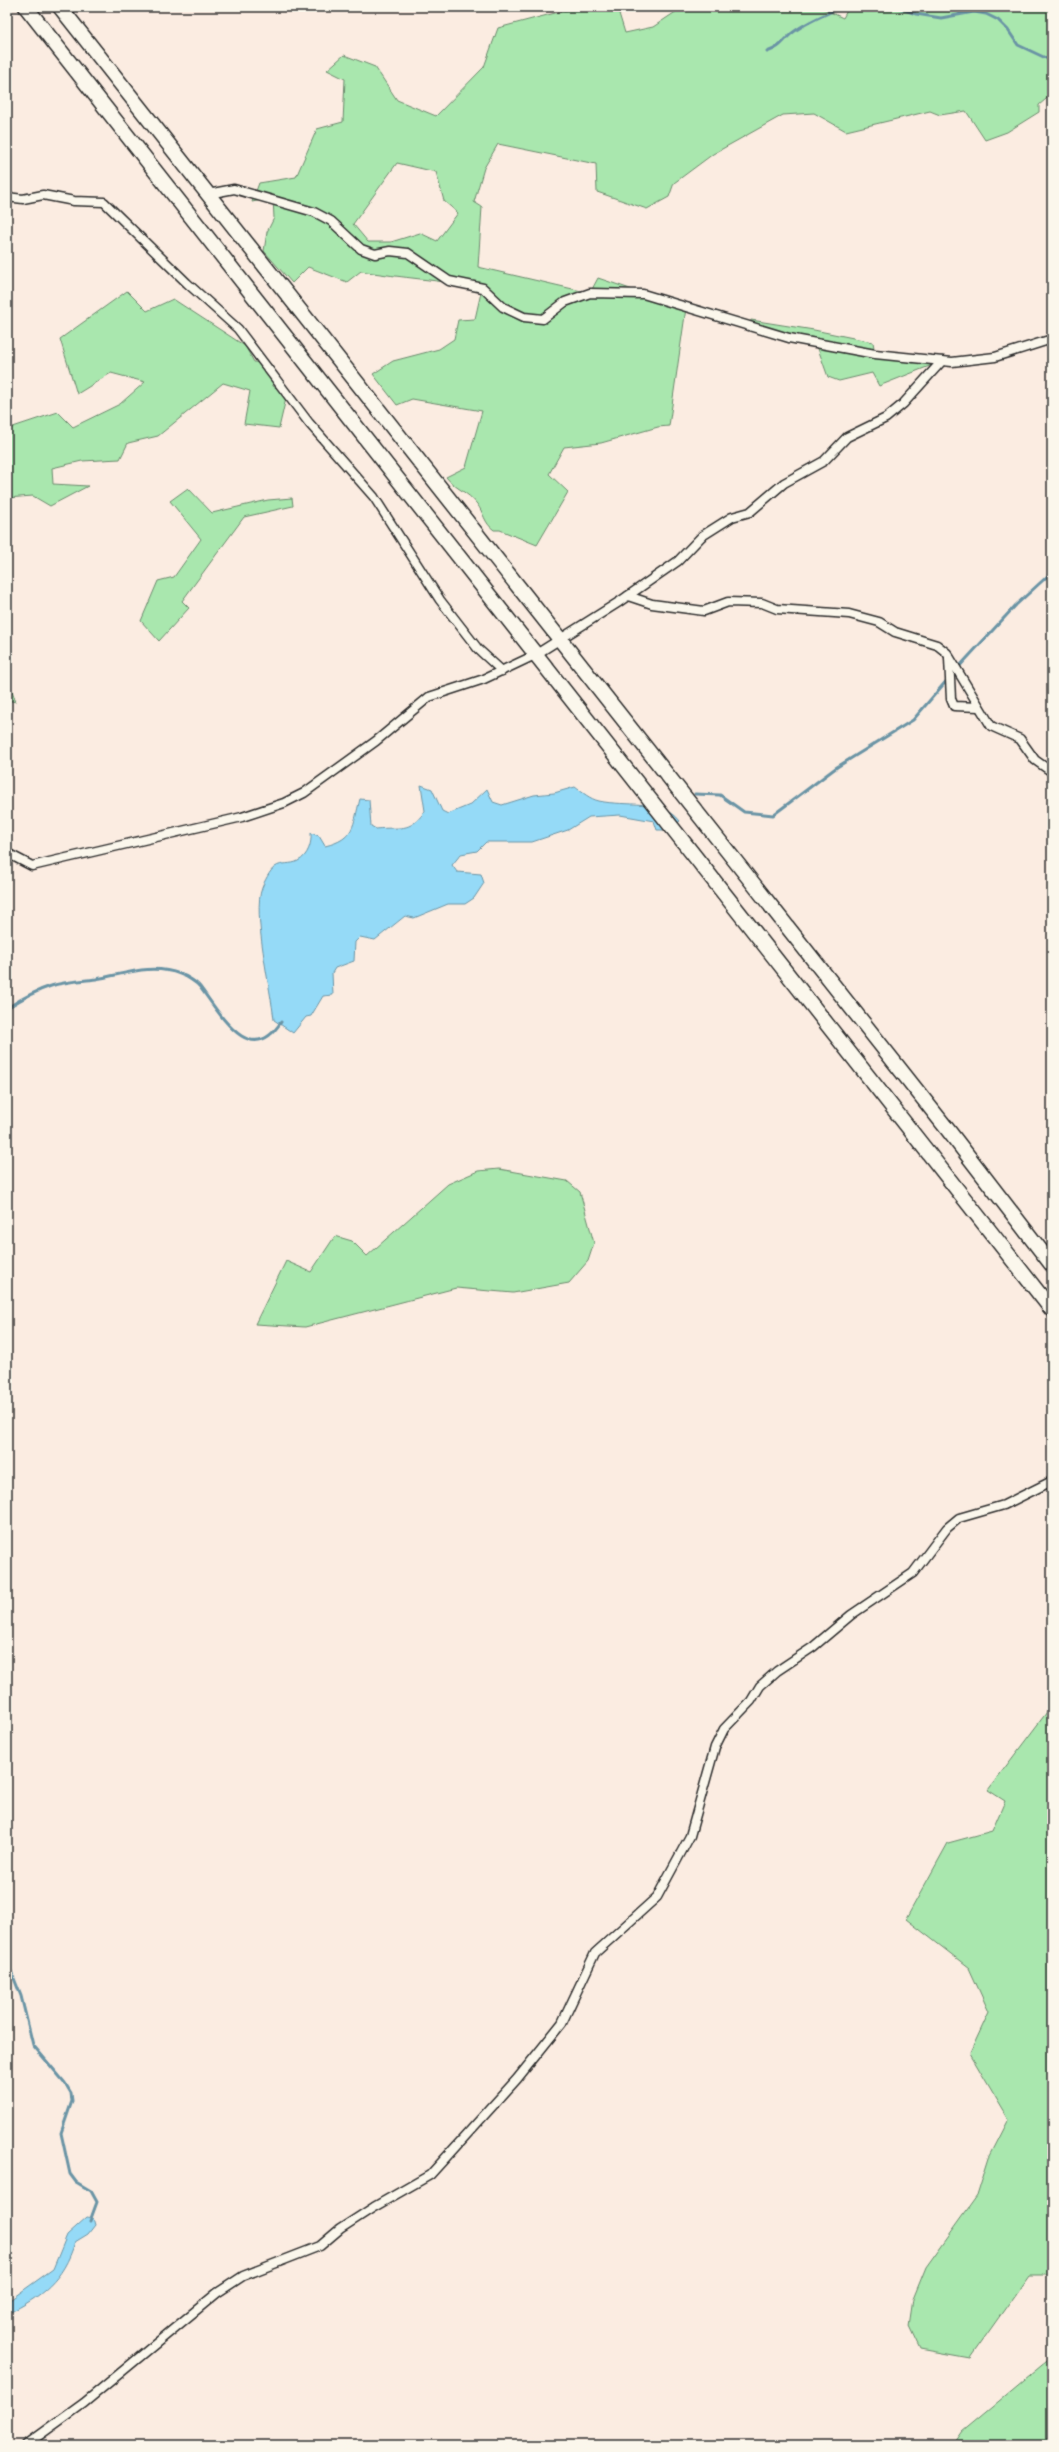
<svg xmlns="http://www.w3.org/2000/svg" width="1059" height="2452" viewBox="0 0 1059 2452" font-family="Dekko,sans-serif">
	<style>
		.green { fill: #a9e7ae; stroke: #6a896c; fill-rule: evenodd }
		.water { fill: #95daf7; stroke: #6b94a5 }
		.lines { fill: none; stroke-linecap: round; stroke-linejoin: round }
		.stream { stroke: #6b94a5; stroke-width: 3 }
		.minor-casing { stroke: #2b2b2b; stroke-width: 11 }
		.trunk-casing { stroke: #2b2b2b; stroke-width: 17 }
		.minor { stroke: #fbf7ec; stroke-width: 8 }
		.trunk { stroke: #fbf7ec; stroke-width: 14 }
	</style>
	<rect width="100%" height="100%" fill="#fbece1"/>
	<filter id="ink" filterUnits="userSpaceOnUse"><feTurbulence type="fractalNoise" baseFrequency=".025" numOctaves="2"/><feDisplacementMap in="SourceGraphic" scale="8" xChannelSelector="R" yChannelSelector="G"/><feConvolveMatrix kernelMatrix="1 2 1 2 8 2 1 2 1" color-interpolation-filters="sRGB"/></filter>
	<g filter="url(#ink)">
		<!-- green -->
		<g class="green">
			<path d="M578 7H617L625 33 653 27 683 7H819L843 18 849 7H1052V94L1039 105V112L1007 132 985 140 966 111 940 115 930 111 846 131 814 113 783 115 713 154 674 183 669 197 647 209 597 192 596 164 498 144 484 168 474 202 482 207 478 267 590 293 598 278 686 308 669 426 658 427 601 443 564 447 549 474 568 492 537 545 500 530H494C484 523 484 513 477 504 468 492 454 488 446 477L466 467 482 411 412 399 397 405 373 374 393 361 439 349 454 339 458 320 475 319 482 288C442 280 401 278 361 271L347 282 308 267 292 283 264 251 267 232 274 218 273 198 252 202 259 183 296 177 317 129 343 122 345 79 327 70 344 55 375 67 397 100 436 116 484 67 498 28ZM397 163 436 172 444 201 458 213 437 241 420 233 391 242H368L353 224Z"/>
			<polygon points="127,291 147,311 173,299 245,346 254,362 271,364 273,386 287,394 279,428 244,424 250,391 223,383 158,436 128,443 120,459 82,461 52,468 53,484 88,486 50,506 33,496 7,498 7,429 58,412 73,427 120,404 145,382 111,373 77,394 60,339"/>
			<polygon points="751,320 814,330 873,342 875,354 942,361 879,386 872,373 839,381 828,377 816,343 749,327"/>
			<polygon points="188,488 212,513 268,500 292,498 293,506 244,517 182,601 189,608 159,641 141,621 158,581 174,577 201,539 170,501"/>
			<polygon points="7,677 16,702 7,700"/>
			<polygon points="499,1169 567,1181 580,1192 594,1243 588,1261 569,1283 513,1293 456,1288 305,1327 255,1324 286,1261 311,1272 335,1236 352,1241 367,1256 448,1184 478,1171"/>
			<polygon points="1047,1712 1052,1717 1052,2275 1029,2275 970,2358 920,2349 909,2326 913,2299 926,2267 977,2196 989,2158 1009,2119 970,2053 989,2012 969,1968 906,1919 948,1843 992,1831 1005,1801 988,1790"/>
			<polygon points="1052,2357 1052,2445 953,2445 963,2431"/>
		</g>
		<!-- water -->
		<g class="water">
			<path d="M421 785 432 789 442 811 448 814 470 805 487 789 493 802 502 805 534 795 554 793 575 787C582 792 590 799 599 801 625 807 663 798 680 821L668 830H657L654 821 620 815 589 817 568 830 532 842H486L477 851 461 854 452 865 457 872 481 874 484 883 474 898 465 904H448L414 918 405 916 375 940 360 937 355 942 354 961 335 968 332 973 333 995 323 996 311 1016 306 1017 293 1033 274 1020C271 990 252 912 262 888 264 882 270 870 275 867 282 862 291 865 298 861 308 856 312 843 311 833L319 836 325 846C355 839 353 825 360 799L369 800 371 826 376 829C400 826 409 834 425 811Z"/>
			<path d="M87 2217 93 2218 95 2225 88 2234 75 2242C63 2281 42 2296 7 2314V2302L53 2269 67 2235Z"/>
		</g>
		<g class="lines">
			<!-- stream -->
			<g class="stream">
				<polyline points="897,7 916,14 941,18 974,12 986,14 998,20 1008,30 1018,45 1052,61"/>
				<polyline points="959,14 969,7"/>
				<path d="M767 52C781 47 781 43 791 34 805 22 825 15 841 7"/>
				<polyline points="957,669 1016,605 1052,572"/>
				<polyline points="695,794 720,795 744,812 773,815 837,767 913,720 948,679"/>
				<path d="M7 1008C21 999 35 991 51 986 65 981 81 981 96 979 125 974 151 963 180 974 186 976 196 982 200 987 219 1012 250 1070 281 1022"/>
				<polyline points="7,1961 21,1996 33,2045 65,2083 71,2093 72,2101 61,2133 70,2174 76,2182 91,2191 97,2202 90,2221"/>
			</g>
			<defs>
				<g id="minor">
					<polyline points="208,194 234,189 314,212 331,221 361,249 375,254 390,251 408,253 449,281 483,288 503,307 524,317 543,319 565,302 590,293 643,294 789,338 875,354 952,362 995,357 1052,339"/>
					<polyline points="7,197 23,199 43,195 74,201 104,202 187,283 238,329 309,423 374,497 440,600 478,649 502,671"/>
					<polyline points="628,596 652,604 704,611 728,602 762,603 777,609 849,614 879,622 895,632 937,645 947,653 991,726 1020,739 1035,760 1052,772"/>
					<polyline points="949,658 951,699 954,706 979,707"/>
					<polyline points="7,853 32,866 242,817 284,803 304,793 376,741 429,697 484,679 535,655 619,602 678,561 702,536 732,517 750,512 784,483 824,461 847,437 886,418 903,404 942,361"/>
					<polyline points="26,2445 84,2403 217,2293 243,2276 320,2246 340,2229 374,2207 430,2175 517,2079 562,2023 595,1953 657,1897 690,1836 715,1747 724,1729 751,1701 760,1686 777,1671 813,1647 851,1615 913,1573 947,1528 959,1518 1004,1505 1052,1481"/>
				</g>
				<g id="trunk">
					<polyline points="26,7 1052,1310"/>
					<polyline points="60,7 948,1130 1052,1265"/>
				</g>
			</defs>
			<!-- minor casing -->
			<use href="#minor" class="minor-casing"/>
			<!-- trunk casing -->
			<use href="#trunk" class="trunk-casing"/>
			<!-- minor -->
			<use href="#minor" class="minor"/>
			<!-- trunk -->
			<use href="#trunk" class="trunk"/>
		</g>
	</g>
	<!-- margin -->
	<rect width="1059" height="2452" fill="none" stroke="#fbf7ec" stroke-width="24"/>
	<rect x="12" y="12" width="1035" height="2428" fill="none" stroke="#2b2b2b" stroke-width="1.5" filter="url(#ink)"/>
</svg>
